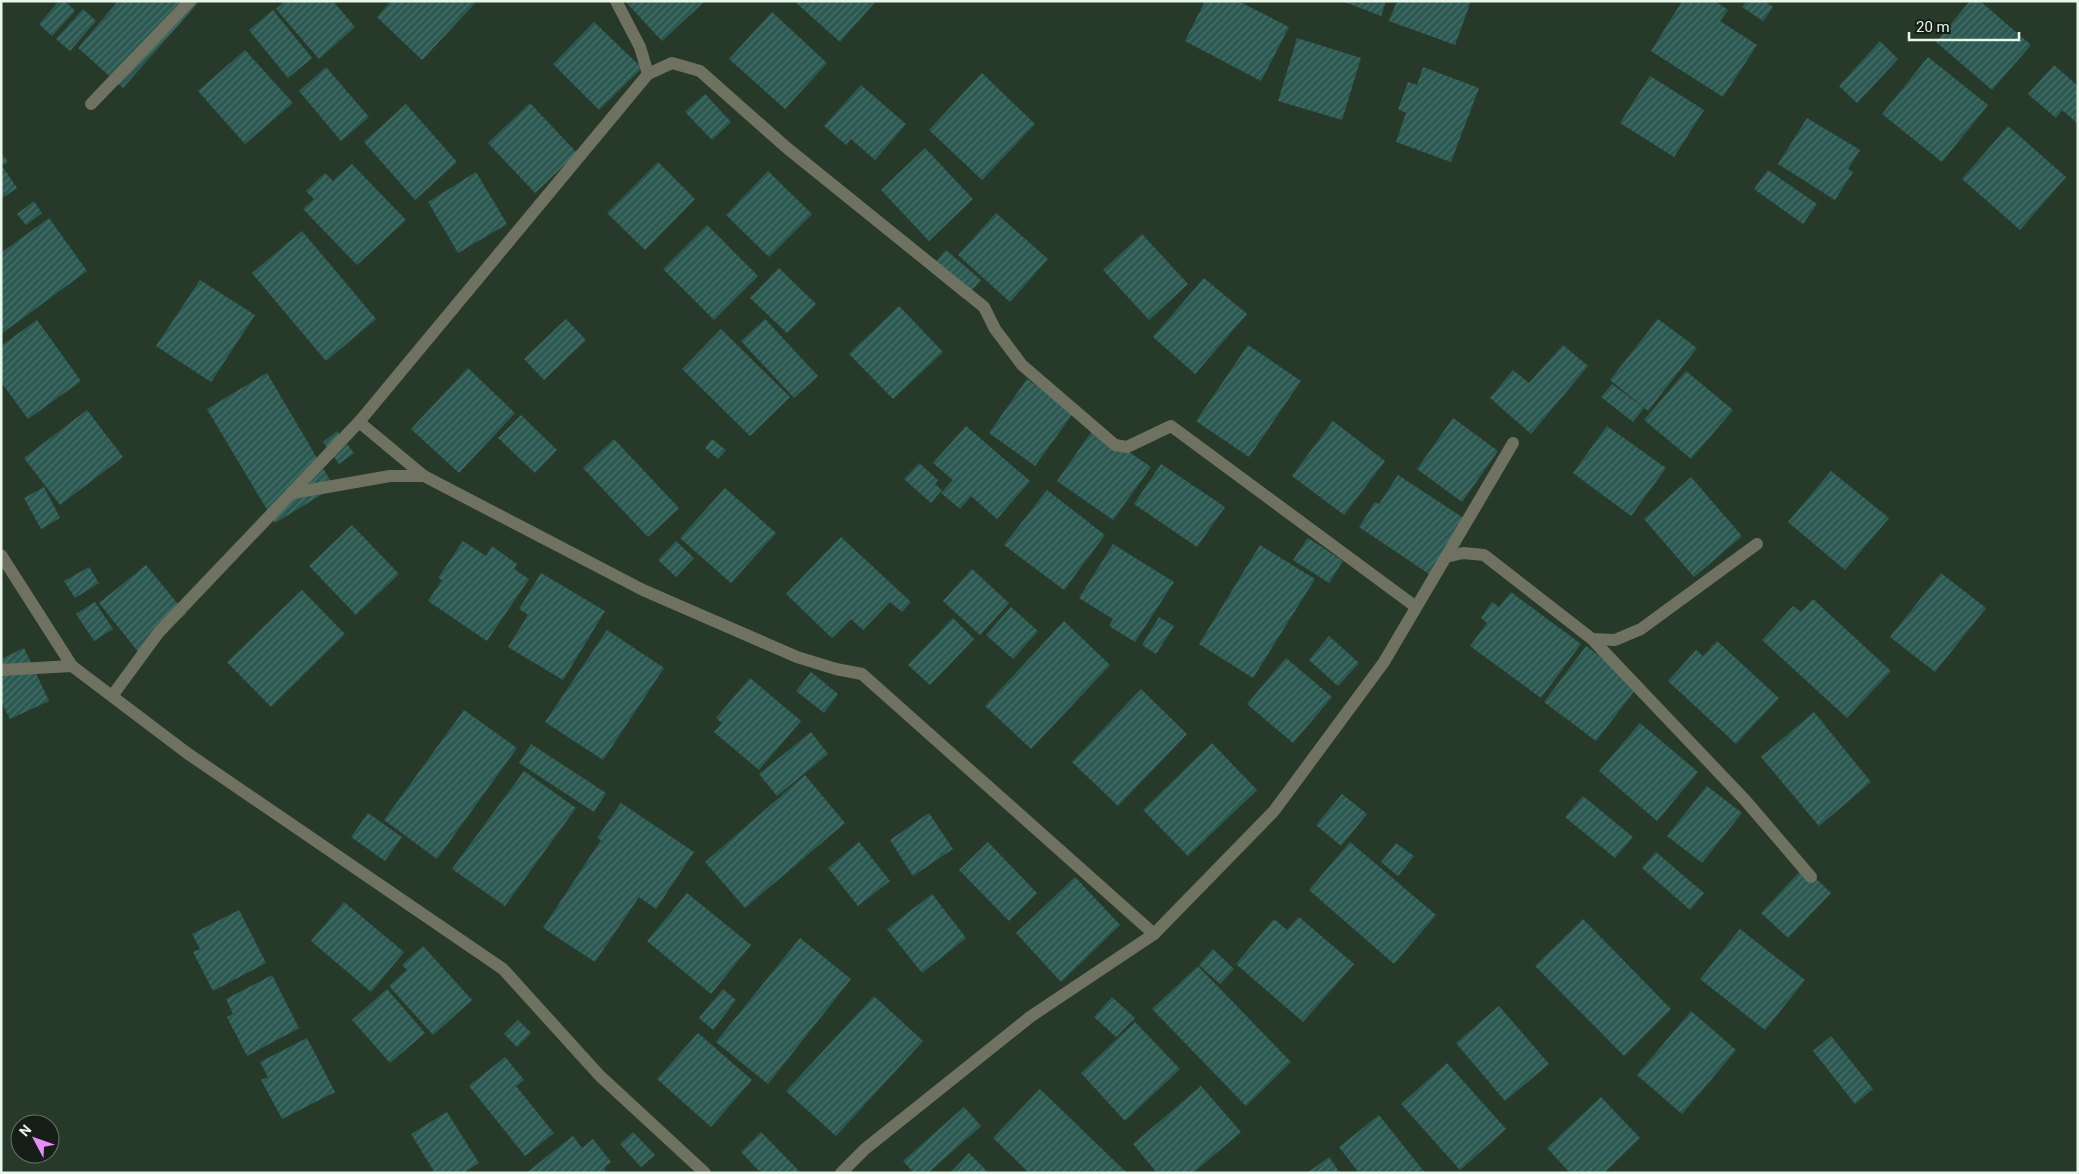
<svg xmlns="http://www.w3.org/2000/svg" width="2079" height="1174" viewBox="0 0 2079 1174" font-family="Roboto,sans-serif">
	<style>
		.building { fill: url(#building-hatch) }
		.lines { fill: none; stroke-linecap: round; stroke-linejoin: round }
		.minor { stroke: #6f7161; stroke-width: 12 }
	</style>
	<defs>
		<pattern id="building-hatch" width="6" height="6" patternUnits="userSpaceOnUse" patternTransform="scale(1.25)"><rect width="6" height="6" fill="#2b5951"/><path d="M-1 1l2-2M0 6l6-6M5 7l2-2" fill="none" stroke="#4a716a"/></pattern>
	</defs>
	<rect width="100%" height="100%" fill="#273a29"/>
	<!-- building -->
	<g class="building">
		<polygon points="59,1 65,1 75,11 52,36 39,24"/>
		<polygon points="118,1 195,1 198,3 123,88 78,48"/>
		<polygon points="285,1 333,1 355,27 319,59 276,9"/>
		<polygon points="391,1 477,1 422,60 377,17"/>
		<polygon points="625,1 705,1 662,41"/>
		<polygon points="794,1 876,1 840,42"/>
		<polygon points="1205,1 1238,1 1289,27 1261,81 1185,41"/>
		<polygon points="1342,1 1386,1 1381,16"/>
		<polygon points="1397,1 1471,1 1455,45 1389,21"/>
		<polygon points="1678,1 1715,1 1728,10 1720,21 1757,45 1723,97 1651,51 1681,3"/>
		<polygon points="1747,1 1765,1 1773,7 1763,21 1742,7"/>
		<polygon points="1970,1 1980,1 2031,45 1992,90 1936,42"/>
		<polygon points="83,9 96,21 70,51 56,39"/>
		<polygon points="273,10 312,58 288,78 249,30"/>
		<polygon points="772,12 827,63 785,109 729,59"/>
		<polygon points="594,22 642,68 599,110 553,64"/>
		<polygon points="1297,38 1361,58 1342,120 1278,101"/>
		<polygon points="1880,41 1898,59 1857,103 1839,86"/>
		<polygon points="245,50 293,103 245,144 198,91"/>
		<polygon points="1928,57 1988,105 1942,162 1882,114"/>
		<polygon points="2054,65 2078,86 2077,123 2062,110 2056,118 2028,94"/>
		<polygon points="326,67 369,117 341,141 299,91"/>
		<polygon points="1423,67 1479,88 1451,162 1396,142 1406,113 1398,109 1408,82 1417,85"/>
		<polygon points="982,73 1035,124 982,180 929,130"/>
		<polygon points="1650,76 1704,110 1674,157 1620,123"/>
		<polygon points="861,85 906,124 875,160 851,139 846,145 824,126"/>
		<polygon points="705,94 731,122 712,140 685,112"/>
		<polygon points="530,103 577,153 535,193 488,143"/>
		<polygon points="406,104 457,162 415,200 364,142"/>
		<polygon points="1807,118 1860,150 1848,169 1853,172 1835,200 1778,164"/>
		<polygon points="2008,126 2066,177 2020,230 1962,179"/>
		<polygon points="925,148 973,199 929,241 881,190"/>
		<polygon points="1,153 8,162 2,166 17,188 1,199"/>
		<polygon points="658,162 695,199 645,250 607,213"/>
		<polygon points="352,164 406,220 357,265 303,209 314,199 306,191 325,173 333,181"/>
		<polygon points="1768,170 1817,204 1803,224 1754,189"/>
		<polygon points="768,171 812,214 769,257 726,215"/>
		<polygon points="476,172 507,224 458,253 428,202"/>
		<polygon points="34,201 42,213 26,225 17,214"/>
		<polygon points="996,213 1048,259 1010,302 958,255"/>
		<polygon points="49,218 87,271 1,334 1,253"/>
		<polygon points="707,225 758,276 714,320 663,269"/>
		<polygon points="302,231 376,319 326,361 252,273"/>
		<polygon points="1142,234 1188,284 1149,320 1103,270"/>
		<polygon points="946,250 981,280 964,299 929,270"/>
		<polygon points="779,268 816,304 787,333 750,298"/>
		<polygon points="1204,278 1247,314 1195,374 1153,337"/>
		<polygon points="200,280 255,315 211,382 156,346"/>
		<polygon points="899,306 943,352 893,399 849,354"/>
		<polygon points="566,319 586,340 544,380 524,359"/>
		<polygon points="765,319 818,376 794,398 741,341"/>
		<polygon points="1658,319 1697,348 1648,411 1610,380"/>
		<polygon points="37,320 81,381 28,419 1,382 1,346"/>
		<polygon points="721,329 790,397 750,436 682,369"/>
		<polygon points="1248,345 1301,381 1249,457 1196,421"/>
		<polygon points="1563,345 1588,366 1531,434 1490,398 1513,370 1529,383"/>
		<polygon points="468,368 515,413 459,473 411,429"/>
		<polygon points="1686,371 1733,410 1691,459 1644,420"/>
		<polygon points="267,373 334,487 275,523 207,409"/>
		<polygon points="1027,379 1074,412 1035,466 989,433"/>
		<polygon points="1612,384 1644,408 1633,422 1601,397"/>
		<polygon points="87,410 123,457 60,505 24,458"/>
		<polygon points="521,415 557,450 535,473 498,438"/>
		<polygon points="1453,418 1498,451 1462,502 1417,469"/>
		<polygon points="1333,421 1385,461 1344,515 1292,476"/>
		<polygon points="966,426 1030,481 997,519 971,496 960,509 941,493 953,480 933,463"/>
		<polygon points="1607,426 1666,468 1631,516 1573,473"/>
		<polygon points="1094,428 1151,467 1113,520 1057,481"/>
		<polygon points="337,431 354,453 339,464 323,442"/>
		<polygon points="614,439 679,508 648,537 583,468"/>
		<polygon points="712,439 726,450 718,459 705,448"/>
		<polygon points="919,463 938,480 935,484 942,490 931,503 904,479"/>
		<polygon points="1161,464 1225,507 1197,547 1134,504"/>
		<polygon points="1831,471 1889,518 1845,570 1788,522"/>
		<polygon points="1398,475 1471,523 1435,578 1359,527 1375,502 1379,504"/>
		<polygon points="1691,477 1742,536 1694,577 1644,519"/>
		<polygon points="44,487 60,518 41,529 24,498"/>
		<polygon points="725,488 776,533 731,583 680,538"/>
		<polygon points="1047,490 1105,535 1064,590 1004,545"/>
		<polygon points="352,525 399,574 356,615 309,566"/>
		<polygon points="841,537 911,602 902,612 890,602 863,630 851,619 832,638 786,594"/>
		<polygon points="1308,538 1343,561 1329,583 1293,560"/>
		<polygon points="463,541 486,556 492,546 517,564 514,569 529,579 487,641 428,601 442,580 438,578"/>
		<polygon points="676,541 694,558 676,577 658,560"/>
		<polygon points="1113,544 1174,582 1135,642 1109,626 1113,619 1079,598"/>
		<polygon points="1260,545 1315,579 1253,678 1199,644"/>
		<polygon points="146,565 186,614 139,653 99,603"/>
		<polygon points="89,567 99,583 75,598 64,581"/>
		<polygon points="972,569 1009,603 980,635 943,601"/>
		<polygon points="541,573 605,611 563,680 508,647 528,615 519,609"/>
		<polygon points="1941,573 1986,608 1935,672 1890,637"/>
		<polygon points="302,590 345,634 271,707 227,662"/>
		<polygon points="1511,592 1581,644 1541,698 1470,646 1487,623 1481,618 1492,602 1499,607"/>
		<polygon points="1813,599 1891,671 1847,718 1762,640 1793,606 1801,612"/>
		<polygon points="95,602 113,629 94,641 76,614"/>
		<polygon points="1011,607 1038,631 1013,659 986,635"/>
		<polygon points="1159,617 1174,626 1156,654 1142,645"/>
		<polygon points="953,618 974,639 930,685 908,665"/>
		<polygon points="1064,621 1110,665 1031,749 985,706"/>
		<polygon points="607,630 664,668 603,760 545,722"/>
		<polygon points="1329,636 1359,663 1338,686 1309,660"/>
		<polygon points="1717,641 1779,698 1736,744 1668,681 1696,650 1703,656"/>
		<polygon points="1586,646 1639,685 1596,741 1544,702"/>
		<polygon points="24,648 49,701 10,719 1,702 1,659"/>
		<polygon points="1286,658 1332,697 1293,743 1247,704"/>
		<polygon points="811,672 838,694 824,713 796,691"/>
		<polygon points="750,678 801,721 759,770 714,732 722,723 716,718"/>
		<polygon points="1141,689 1187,734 1118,806 1072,762"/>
		<polygon points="464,710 517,748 437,859 384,820"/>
		<polygon points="1814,712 1871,782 1819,826 1761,757"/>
		<polygon points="1640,723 1698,772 1657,821 1599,771"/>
		<polygon points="811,732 828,754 777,796 759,774"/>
		<polygon points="1212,743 1257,790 1188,856 1143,810"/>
		<polygon points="531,744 606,793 594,812 519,763"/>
		<polygon points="524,771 576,808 505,906 452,869"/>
		<polygon points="805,775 845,823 745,908 705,862"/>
		<polygon points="1707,786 1742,813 1702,863 1667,836"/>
		<polygon points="1342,794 1367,814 1341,846 1316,825"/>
		<polygon points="1583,796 1633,837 1615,858 1565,817"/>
		<polygon points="621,803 694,852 656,909 639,897 595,962 543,928 601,840 597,838"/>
		<polygon points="368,813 402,837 385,861 351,837"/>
		<polygon points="929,813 953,849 913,876 890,840"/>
		<polygon points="859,842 890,881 858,906 828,868"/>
		<polygon points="988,842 1037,893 1009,921 959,870"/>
		<polygon points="1350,842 1436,915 1394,964 1309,890"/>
		<polygon points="1396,843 1414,856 1398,876 1381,862"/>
		<polygon points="1656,852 1704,893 1690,910 1642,868"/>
		<polygon points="1804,867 1831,893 1788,938 1761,913"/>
		<polygon points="1075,877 1120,925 1061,982 1016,933"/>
		<polygon points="687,893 751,945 711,994 647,941"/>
		<polygon points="932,894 966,938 922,973 887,929"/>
		<polygon points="344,902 404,952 371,992 311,941"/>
		<polygon points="239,910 266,963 213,991 193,952 200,949 192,934"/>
		<polygon points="1299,917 1354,964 1303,1022 1236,964 1274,919 1287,930"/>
		<polygon points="1583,919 1671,1009 1624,1056 1535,966"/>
		<polygon points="1740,929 1805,980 1765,1030 1700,979"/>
		<polygon points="800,938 851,979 768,1084 716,1042"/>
		<polygon points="423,946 472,1000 433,1035 389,986 407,970 402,965"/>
		<polygon points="1213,949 1234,969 1220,984 1199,965"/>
		<polygon points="1198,966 1291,1062 1246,1106 1152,1009"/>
		<polygon points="272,975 299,1028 247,1056 227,1017 233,1014 226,999"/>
		<polygon points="387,989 425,1033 390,1063 352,1020"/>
		<polygon points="723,989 736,1000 713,1030 699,1018"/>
		<polygon points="874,996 923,1041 836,1136 786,1091"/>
		<polygon points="1112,997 1135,1018 1116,1037 1094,1017"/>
		<polygon points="1499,1006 1549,1064 1505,1101 1456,1043"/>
		<polygon points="1691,1011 1736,1050 1682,1114 1637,1075"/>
		<polygon points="518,1020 531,1033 517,1047 504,1034"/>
		<polygon points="1135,1022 1180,1069 1125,1121 1081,1073"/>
		<polygon points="698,1033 752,1080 711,1127 657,1079"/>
		<polygon points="1831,1036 1873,1089 1855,1104 1813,1051"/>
		<polygon points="307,1038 335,1092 282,1119 261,1080 268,1077 260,1062"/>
		<polygon points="505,1057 524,1080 516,1086 554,1133 525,1156 469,1086"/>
		<polygon points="1447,1063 1506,1129 1460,1170 1401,1104"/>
		<polygon points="1201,1086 1241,1132 1193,1173 1157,1173 1133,1144"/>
		<polygon points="1040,1089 1127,1173 1029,1173 993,1138"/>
		<polygon points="1601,1097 1640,1138 1604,1173 1570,1173 1547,1148"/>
		<polygon points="964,1107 981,1126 928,1173 914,1173 903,1161"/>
		<polygon points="447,1112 479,1163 463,1173 435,1173 411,1134"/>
		<polygon points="1379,1115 1425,1173 1359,1173 1339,1147"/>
		<polygon points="633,1132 655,1155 641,1167 620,1144"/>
		<polygon points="761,1132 801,1173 761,1173 741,1152"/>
		<polygon points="573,1136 582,1148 593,1139 611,1162 604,1168 607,1173 526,1173"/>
		<polygon points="969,1153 989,1173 950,1173"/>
		<polygon points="1329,1157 1340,1173 1307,1173"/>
	</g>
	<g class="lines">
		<!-- minor -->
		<g class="minor">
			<polyline points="648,74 672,63 700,71 787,148 984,307 995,329 1022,365 1115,445 1127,447 1171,426 1416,607"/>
			<polyline points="91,104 190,1"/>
			<polyline points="359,422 424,476 643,590 797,657 836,669 862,674 1154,934"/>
			<polyline points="293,493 390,476 424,476"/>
			<polyline points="1,555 72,666 187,753 503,969 600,1076 705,1173"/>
			<polyline points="1446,557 1463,553 1484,555 1592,639 1745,800 1811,877"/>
			<polyline points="1592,639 1615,640 1641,629 1757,544"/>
			<polyline points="1,670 72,666"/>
			<polyline points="112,696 159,632 359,422 648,74 640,47 616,1"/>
			<polyline points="841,1173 865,1149 1030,1017 1154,934 1274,811 1384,662 1513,443"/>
		</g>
	</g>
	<!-- border -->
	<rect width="2079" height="1174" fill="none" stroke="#e9f6ea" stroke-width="5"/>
	<!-- north arrow -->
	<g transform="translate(35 1139) rotate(311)"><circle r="24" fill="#161f17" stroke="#6a756b"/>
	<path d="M0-4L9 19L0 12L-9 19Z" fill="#e98dfe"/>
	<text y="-8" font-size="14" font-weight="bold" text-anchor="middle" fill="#e9f6ea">N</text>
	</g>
	<!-- scale -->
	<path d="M1909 32v8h110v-8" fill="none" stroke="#e9f6ea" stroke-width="2.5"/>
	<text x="1916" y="32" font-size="15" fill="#e9f6ea" stroke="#161f17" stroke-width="4" paint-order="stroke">20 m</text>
</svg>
